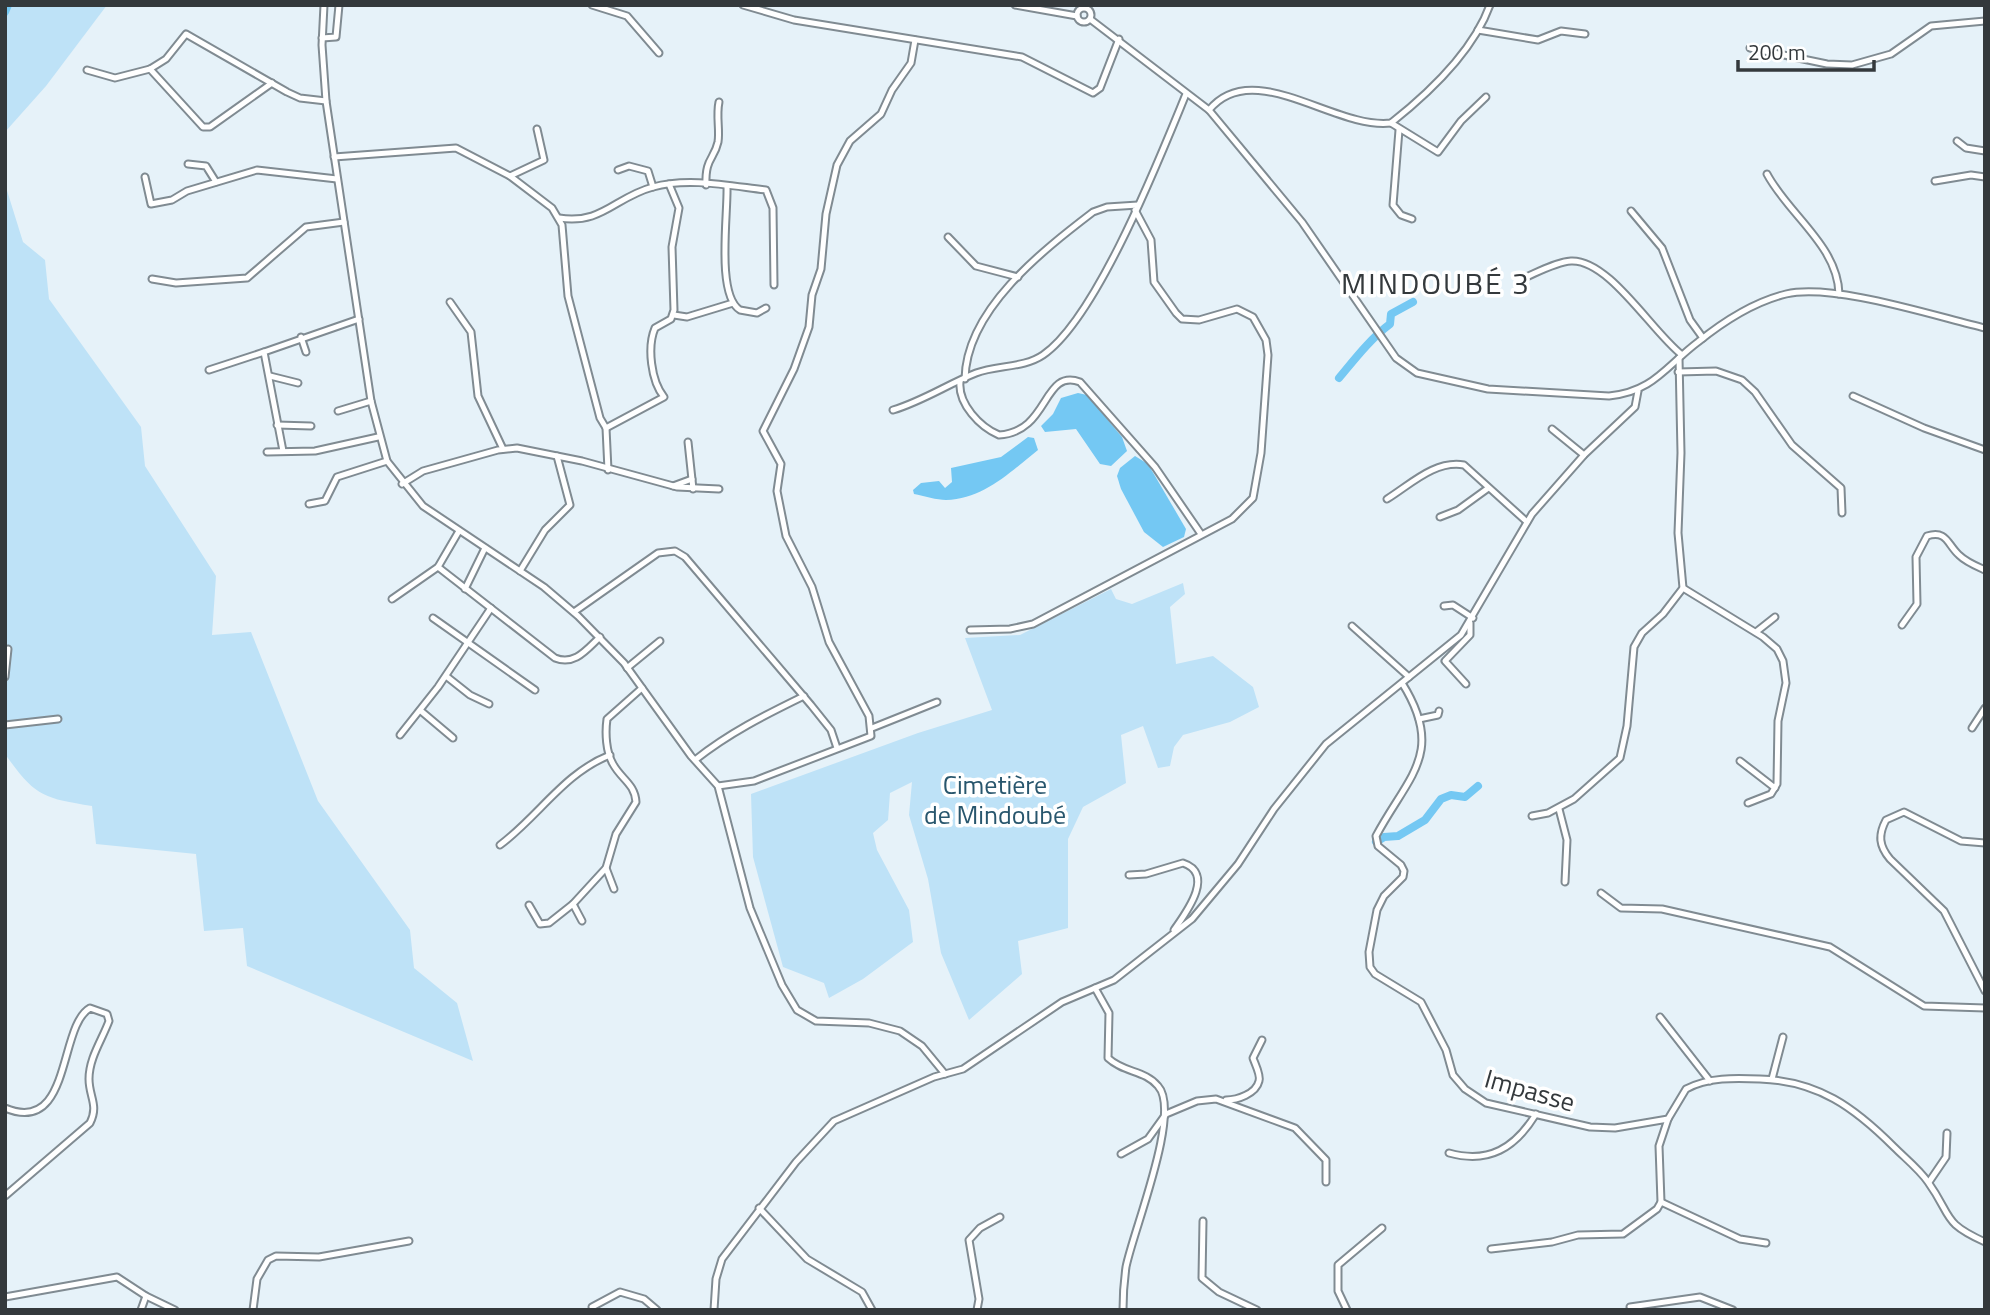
<svg xmlns="http://www.w3.org/2000/svg" width="1990" height="1315" viewBox="0 0 1990 1315" font-family="'Titillium Web',sans-serif">
	<style>
		.green { fill: #bee2f7 }
		.water { fill: #74c8f3 }
		.lines { fill: none; stroke-linecap: round; stroke-linejoin: round }
		.river { stroke: #74c8f3; stroke-width: 8 }
		.minor-casing { stroke: #808b92; stroke-width: 9 }
		.minor { stroke: #fff; stroke-width: 5 }
		.labels { text-anchor: middle; dominant-baseline: central; stroke-width: 7; stroke-linejoin: round; paint-order: stroke }
		.park-label { font-size: 26px; fill: #28566d; stroke: #fff }
		.street-label { font-size: 26px; fill: #34393c; stroke: #fff }
		.quarter-label { font-size: 30px; letter-spacing: 2px; fill: #34393c; stroke: #fff }
	</style>
	<rect width="100%" height="100%" fill="#e6f2f9"/>
	<!-- green -->
	<g class="green">
		<polygon points="5,5 107,5 46,86 5,132"/>
		<path d="M5 184 23 242 45 260 49 299 141 427 145 466 216 576 212 635 251 632 318 801 410 930 414 968 457 1003 473 1061 247 966 243 928 204 931 196 854 96 844 92 806C42 798 35 796 5 754Z"/>
		<polygon points="1183,583 1185,594 1170,607 1176,664 1213,656 1253,687 1259,707 1230,722 1183,735 1174,747 1170,766 1158,768 1143,726 1121,735 1126,783 1083,807 1068,839 1068,928 1018,941 1022,974 969,1020 941,953 928,879 909,815 912,782 890,793 888,820 873,833 877,850 909,910 913,942 863,979 829,998 824,983 783,967 753,857 751,794 918,733 992,710 965,638 1020,635 1111,589 1116,599 1132,604"/>
	</g>
	<!-- water -->
	<g class="water">
		<polygon points="1078,393 1087,395 1122,437 1127,451 1111,466 1100,464 1076,429 1045,432 1041,426 1053,414 1061,398"/>
		<path d="M1028 437 1034 438 1038 450C1010 472 984 499 946 500 937 500 924 496 914 494L913 490 921 483 939 481 945 488 952 482 951 468 1001 457Z"/>
		<polygon points="1135,456 1148,464 1186,529 1184,537 1163,547 1144,532 1121,489 1117,476 1120,468"/>
	</g>
	<g class="lines">
		<!-- river -->
		<g class="river">
			<polyline points="5,12 8,5"/>
			<path d="M1339 378C1354 360 1370 339 1390 324L1391 314 1413 302"/>
			<polyline points="1376,842 1384,837 1398,836 1425,820 1441,799 1451,795 1465,797 1478,786"/>
		</g>
		<defs>
			<g id="minor">
				<polyline points="324,5 322,45 326,101 371,401 387,461 423,506 544,587 578,616 624,663 691,756 718,786 750,908 782,985 797,1010 816,1021 869,1023 900,1031 922,1046 945,1074"/>
				<polyline points="592,5 627,16 659,53"/>
				<polyline points="743,5 794,20 1022,57 1093,93 1100,88 1119,39"/>
				<polyline points="1015,5 1077,16"/>
				<circle cx="1084" cy="15" r="7"/>
				<path d="M1090 19 1209 110 1302 222 1396 358 1417 373 1488 389 1609 396C1653 392 1666 366 1698 342 1724 321 1753 302 1786 294 1834 283 1934 316 1985 328"/>
				<polyline points="1478,30 1538,40 1561,31 1585,34"/>
				<polyline points="322,38 336,37 339,5"/>
				<polyline points="1750,48 1827,64 1852,65 1891,54 1931,26 1985,21"/>
				<polyline points="150,69 203,127 210,127 272,83"/>
				<polyline points="87,70 115,78 150,69 166,59 186,34 287,92 300,98 326,101"/>
				<path d="M1209 110C1253 56 1335 130 1391 123 1429 93 1473 52 1490 5"/>
				<polyline points="1391,123 1438,152 1461,121 1486,97"/>
				<polyline points="1399,130 1393,205 1401,215 1412,219"/>
				<polyline points="1957,141 1966,148 1985,151"/>
				<polyline points="334,157 456,148 510,176 552,208 562,225 568,296 600,418 606,428 608,470"/>
				<polyline points="188,164 206,166 216,182"/>
				<polyline points="618,170 629,166 648,171 653,187"/>
				<path d="M1767 174C1788 214 1838 246 1839 294"/>
				<polyline points="510,176 544,160 537,129"/>
				<polyline points="145,177 151,204 172,200 187,191 257,170 337,179"/>
				<polyline points="1935,181 1971,175 1985,177"/>
				<path d="M706 185C705 158 714 160 718 142 720 130 716 116 719 102"/>
				<path d="M727 187C728 214 716 295 740 310L757 313 766 308"/>
				<polyline points="1631,211 1662,248 1690,320 1703,338"/>
				<path d="M559 218C602 225 615 197 653 187 688 177 731 186 766 190L773 208 774 285"/>
				<polyline points="948,237 976,266 1018,277"/>
				<path d="M1524 278C1538 272 1556 262 1571 261 1609 259 1652 332 1682 355"/>
				<polyline points="152,279 176,283 247,278 306,227 344,222"/>
				<polyline points="450,302 471,332 478,396 503,449"/>
				<polyline points="674,315 687,317 733,303"/>
				<polyline points="301,337 306,352"/>
				<polyline points="209,370 264,352"/>
				<polyline points="1678,372 1716,371 1742,380 1755,392 1792,445 1841,488 1842,513"/>
				<polyline points="270,376 298,383"/>
				<path d="M965 379C966 310 1042 251 1093 212L1107 207 1138 205"/>
				<path d="M960 382C958 404 980 427 999 435 1050 432 1042 368 1080 382L1155 467 1201 534"/>
				<polyline points="1853,396 1924,428 1985,450"/>
				<path d="M893 410C923 401 948 384 976 373 997 365 1024 368 1043 355 1097 318 1160 157 1186 94"/>
				<polyline points="338,411 371,401"/>
				<polyline points="277,425 311,426"/>
				<path d="M606 428 664 397C651 381 647 347 655 328L671 319 674 310 672 247 679 208 669 184"/>
				<polyline points="1552,429 1584,455"/>
				<polyline points="688,442 693,489"/>
				<polyline points="283,451 264,352 359,319"/>
				<polyline points="267,452 315,451 378,437"/>
				<polyline points="402,484 423,471 498,450 517,448 582,461 677,487 719,489"/>
				<polyline points="673,486 692,479"/>
				<path d="M1387 499C1411 484 1435 460 1464 465L1527 522"/>
				<polyline points="309,504 325,501 337,477 387,461"/>
				<polyline points="1440,517 1458,510 1487,489"/>
				<path d="M438 567 555 658C575 666 587 649 600 637"/>
				<polyline points="520,571 545,530 570,505 557,456"/>
				<polyline points="1683,588 1763,637 1777,649 1783,661 1786,683 1778,721 1777,784 1771,794 1748,803"/>
				<polyline points="465,589 485,548"/>
				<polyline points="392,599 438,567 459,531"/>
				<polyline points="1444,606 1453,605 1473,618"/>
				<polyline points="574,612 658,553 675,551 685,557 811,705 831,730 837,748"/>
				<polyline points="433,618 535,690"/>
				<path d="M1902 625 1917 604 1916 557 1927 536C1947 530 1947 544 1959 555 1966 562 1976 566 1985 570"/>
				<polyline points="1352,626 1409,677"/>
				<polyline points="970,630 1010,629 1033,624 1232,519 1253,498 1261,453 1268,355 1266,340 1253,317 1237,309 1199,320 1182,319 1176,313 1154,282 1151,240 1135,210"/>
				<polyline points="1756,632 1775,617"/>
				<polyline points="627,668 660,641"/>
				<polyline points="446,676 470,695 489,704"/>
				<polyline points="5,677 8,649"/>
				<path d="M1402 683C1446 753 1408 776 1376 836L1378 846 1401 865 1404 871 1403 877 1384 896 1377 910 1369 952 1370 967 1375 974 1421 1002 1446 1050 1453 1075 1465 1089 1486 1103 1590 1127 1615 1128 1668 1119 1686 1089C1708 1077 1735 1078 1760 1079 1818 1081 1854 1107 1894 1147 1905 1158 1919 1169 1928 1182 1953 1217 1941 1222 1985 1242"/>
				<polyline points="1466,684 1445,661 1470,635 1470,623"/>
				<polyline points="421,711 453,738"/>
				<polyline points="1419,719 1438,715 1439,711"/>
				<polyline points="5,725 58,719"/>
				<polyline points="872,728 937,702"/>
				<polyline points="1972,728 1985,708"/>
				<polyline points="400,735 438,687 491,608"/>
				<path d="M695 760C729 733 765 715 804 696"/>
				<polyline points="1740,761 1775,788"/>
				<polyline points="718,786 754,781 871,736 869,716 829,642 812,587 786,536 777,491 781,464 763,431 794,369 809,327 812,295 821,269 826,214 837,165 850,141 881,114 892,90 911,63 915,40"/>
				<polyline points="1559,809 1567,840 1565,882"/>
				<polyline points="1532,816 1548,813 1574,799 1620,758 1627,726 1634,647 1642,633 1663,614 1683,588 1678,533 1681,453 1679,358"/>
				<path d="M1985 843 1961 841 1904 812 1886 820C1878 835 1879 846 1890 859L1944 911 1985 991"/>
				<path d="M500 845C539 816 564 773 610 755"/>
				<polyline points="606,868 614,889"/>
				<path d="M1129 875 1146 874 1183 863C1216 874 1185 914 1174 930"/>
				<polyline points="1601,893 1621,908 1662,909 1830,947 1924,1006 1985,1008"/>
				<polyline points="573,904 582,921"/>
				<path d="M529 905 540 924 549 923 573 904 606 868 616 834 636 802C635 784 621 779 613 764 606 752 605 733 607 719L642 688"/>
				<path d="M1095 988 1109 1013 1108 1058C1124 1073 1145 1070 1158 1086 1182 1112 1133 1231 1126 1267 1124 1281 1123 1296 1123 1310"/>
				<polyline points="1660,1017 1710,1081"/>
				<polyline points="1772,1079 1783,1037"/>
				<path d="M1226 1100C1237 1100 1256 1094 1259 1081 1261 1075 1255 1064 1253 1058L1262 1040"/>
				<path d="M5 1108C72 1136 58 1026 90 1008L107 1014 109 1021C102 1040 89 1058 89 1079 89 1097 99 1105 90 1123L5 1196"/>
				<path d="M1449 1153C1489 1164 1515 1148 1536 1114"/>
				<polyline points="1121,1154 1148,1139 1166,1114 1197,1101 1216,1099 1295,1128 1326,1160 1326,1182"/>
				<polyline points="1929,1182 1946,1157 1947,1133"/>
				<polyline points="1661,1202 1740,1239 1766,1243"/>
				<polyline points="759,1208 807,1259 862,1292 872,1310"/>
				<polyline points="1203,1221 1202,1278 1219,1292 1257,1310"/>
				<polyline points="1491,1249 1552,1242 1578,1235 1623,1234 1657,1209 1661,1202 1659,1146 1668,1119"/>
				<polyline points="5,1297 117,1277 146,1296 175,1310"/>
				<polyline points="592,1307 620,1292 644,1299 657,1310"/>
				<polyline points="1630,1307 1700,1297 1733,1310"/>
				<polyline points="141,1310 146,1296"/>
				<polyline points="253,1310 257,1279 268,1260 276,1256 319,1257 409,1241"/>
				<polyline points="714,1310 716,1279 722,1259 796,1162 834,1121 934,1077 963,1069 1062,1002 1114,980 1192,919 1238,864 1274,809 1326,744 1461,635 1532,514 1584,455 1635,407 1638,391"/>
				<polyline points="977,1310 979,1299 969,1240 980,1228 1000,1217"/>
				<polyline points="1347,1310 1338,1291 1338,1265 1382,1228"/>
			</g>
		</defs>
		<!-- minor casing -->
		<use href="#minor" class="minor-casing"/>
		<!-- minor -->
		<use href="#minor" class="minor"/>
	</g>
	<g class="labels">
		<!-- park labels -->
		<g class="park-label">
			<text x="995" y="784">Cimetière<tspan x="995" dy="30">de Mindoubé</tspan></text>
		</g>
		<!-- street labels -->
		<g class="street-label">
			<text transform="translate(1530 1090) rotate(16)">Impasse</text>
		</g>
		<!-- quarter labels -->
		<g class="quarter-label">
			<text x="1436" y="283">MINDOUBÉ 3</text>
		</g>
	</g>
	<!-- border -->
	<rect width="1990" height="1315" fill="none" stroke="#34393c" stroke-width="14"/>
	<!-- scale -->
	<path d="M1738 60v10h136v-10" fill="none" stroke="#34393c" stroke-width="3.5"/>
	<text x="1748" y="60" font-size="21" fill="#34393c" stroke="#ffffff" stroke-width="5" paint-order="stroke">200 m</text>
</svg>
